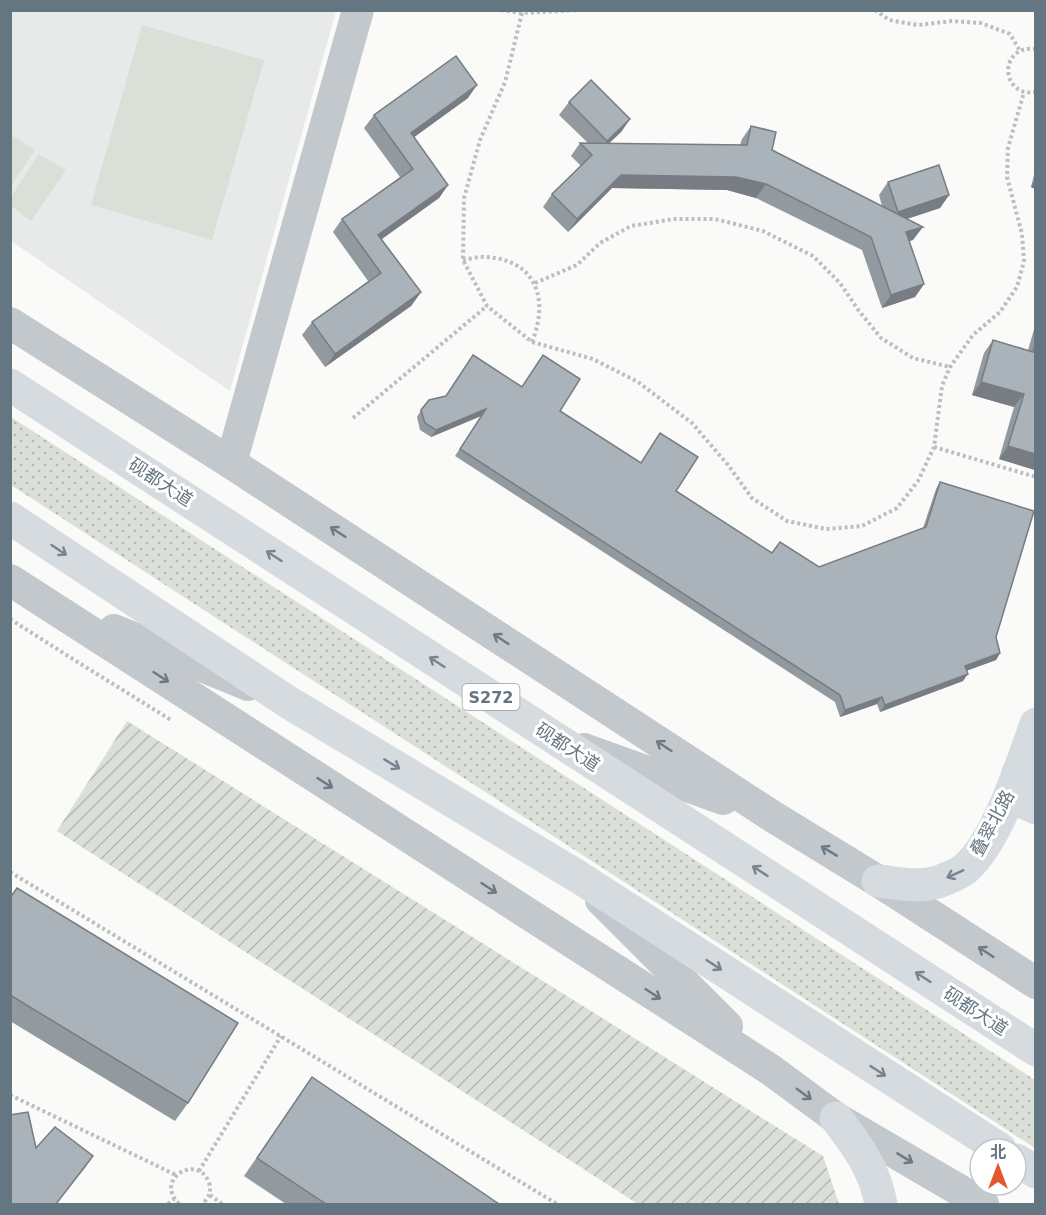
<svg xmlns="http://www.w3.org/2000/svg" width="1046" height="1215" viewBox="0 0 1046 1215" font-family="'DejaVu Sans','Noto Sans SC',sans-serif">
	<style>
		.built { fill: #e8e9e9 }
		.grass { fill: url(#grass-dots) }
		.garden { fill: url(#garden-furrows) }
		.pitch { fill: #dadfd7 }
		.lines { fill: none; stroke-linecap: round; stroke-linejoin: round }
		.path { stroke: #bbbfc2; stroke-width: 4; stroke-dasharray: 3 3; stroke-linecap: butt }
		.minor { stroke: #c3c8cc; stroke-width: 32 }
		.major { stroke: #d6dbdf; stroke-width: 33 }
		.wall { fill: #929a9f }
		.shaded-wall { fill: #777d82 }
		.building { fill: #aab3b9; stroke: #777d82; stroke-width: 1.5 }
		.oneway { stroke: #6a7a87 }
		.oneway2 { stroke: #768591 }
		.labels { text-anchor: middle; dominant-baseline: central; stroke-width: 6; stroke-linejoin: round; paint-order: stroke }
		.shield { fill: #fff; stroke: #939fa8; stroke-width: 1.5 }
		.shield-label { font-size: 16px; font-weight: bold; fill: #657683 }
		.street-label { font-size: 18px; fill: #657683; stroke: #fff }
	</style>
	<defs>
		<pattern id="grass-dots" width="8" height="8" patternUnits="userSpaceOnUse" patternTransform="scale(1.5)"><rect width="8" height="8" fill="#dadfd7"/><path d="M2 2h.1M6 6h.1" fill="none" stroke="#b4b9b4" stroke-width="1.8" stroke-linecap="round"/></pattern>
		<pattern id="garden-furrows" width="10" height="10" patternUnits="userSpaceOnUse" patternTransform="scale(1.5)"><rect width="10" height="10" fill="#dadfd7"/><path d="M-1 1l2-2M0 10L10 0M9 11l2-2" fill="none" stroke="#b4b9b4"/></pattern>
	</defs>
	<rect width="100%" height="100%" fill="#fafaf8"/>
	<!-- built -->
	<polygon class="built" points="10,11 336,11 230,391 11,241"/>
	<!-- grass -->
	<polygon class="grass" points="11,417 1035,1080 1035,1148 11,485"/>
	<!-- garden -->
	<polygon class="garden" points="127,721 823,1156 839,1204 638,1204 57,831"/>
	<!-- pitch -->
	<g class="pitch">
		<polygon points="142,25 264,60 212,240 91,205"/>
		<polygon points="11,135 35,150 11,186"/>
		<polygon points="39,154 66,170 31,221 11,206 11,197"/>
	</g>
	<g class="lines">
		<!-- path -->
		<g class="path">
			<polyline points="501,10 522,13 580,10"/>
			<polyline points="875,10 889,20 918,25 952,21 981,23 1010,34 1020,51"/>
			<polyline points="522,13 505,82 480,140 464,198 463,260 487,306 532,342 593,359 638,382 692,423 728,465 752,498 787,521 826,529 862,526 897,508 918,481 934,447 942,386 950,367 973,335 1000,312 1017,287 1024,261 1022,234 1007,177 1008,148 1024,92"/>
			<path d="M1036 49C998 44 1000 98 1036 92"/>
			<path d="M463 260C470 259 479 256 486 257 537 260 549 300 532 342"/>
			<polyline points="535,283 577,265 600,243 631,226 674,219 715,219 763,231 813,256 840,283 859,311 881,338 913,358 950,367"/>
			<polyline points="353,418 487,306"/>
			<polyline points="934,447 1036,477"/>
			<polyline points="10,619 68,656 171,720"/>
			<polyline points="10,872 557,1204"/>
			<polyline points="10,1095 176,1175"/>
			<polyline points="199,1171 281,1036"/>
			<polyline points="210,1195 222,1204"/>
			<polyline points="168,1204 174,1199"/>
			<path d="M179 1204C153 1178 199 1153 209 1183 212 1192 208 1199 202 1204"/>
		</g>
		<!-- minor -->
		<g class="minor">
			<polyline points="10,323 231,463 772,816 878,881 1036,983"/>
			<polyline points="231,463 358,10"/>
			<polyline points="10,580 771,1070 836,1118 983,1204"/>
			<polyline points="114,630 248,685"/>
			<polyline points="584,749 723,799"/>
			<polyline points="601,900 727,1026"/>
		</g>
		<!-- major -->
		<g class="major">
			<polyline points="10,385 1036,1050"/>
			<polyline points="10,518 288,702 577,876 1000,1149"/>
			<polyline points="1018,773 1027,804 1036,808"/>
			<path d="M878 881C898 883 919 888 938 882 946 879 960 874 966 868 997 841 1022 764 1036 724"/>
			<path d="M836 1118C857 1145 875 1170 881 1204"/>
			<polyline points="1016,1160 1036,1172"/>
		</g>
	</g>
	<!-- wall -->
	<g class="wall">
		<polygon points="468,98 414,137 448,185 439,198 382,239 421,292 411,306 325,367 302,335 312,322 368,281 333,232 342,219 400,177 364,128 374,115"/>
		<polygon points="569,102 630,119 621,132 609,143 740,145 742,139 751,126 772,150 882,206 879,195 888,182 949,195 940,208 907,219 913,240 909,241 924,284 915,297 882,308 862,250 756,198 727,190 612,188 568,232 543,207 552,194 581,166 571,156 580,143 588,143 559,115"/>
		<polygon points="1035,171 1035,189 1031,187"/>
		<polygon points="1035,326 1035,470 999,459 1014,407 972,395 984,353 993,340 1028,350"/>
		<polygon points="522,387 560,411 676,491 772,553 819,567 923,528 936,489 940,482 996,637 1000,653 996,660 966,671 963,681 880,712 877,704 840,717 835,702 455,456 481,416 431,437 420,430 417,417 421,410"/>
		<polygon points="17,888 188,1103 175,1121 10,1021 10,897"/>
		<polygon points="312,1077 499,1204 286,1204 244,1176"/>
	</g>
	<!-- shaded-wall -->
	<g class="shaded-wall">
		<polygon points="477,85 468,98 402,146 411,133"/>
		<polygon points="630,119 621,132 598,154 607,141"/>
		<polygon points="621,175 736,177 766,184 756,198 727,190 612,188 568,232 577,219"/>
		<polygon points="1035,180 1035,189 1031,187"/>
		<polygon points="448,185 439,198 369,248 378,235"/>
		<polygon points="949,195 940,208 888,225 898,212"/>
		<polygon points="923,227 913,240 897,245 906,232"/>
		<polygon points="924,284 915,297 882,308 891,295"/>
		<polygon points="421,292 411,306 325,367 335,354"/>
		<polygon points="981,382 1024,394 1014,407 972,395"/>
		<polygon points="486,409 481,416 431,437 436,430"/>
		<polygon points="1008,446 1035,454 1035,470 999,459"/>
		<polygon points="1000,653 996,660 960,673 965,666"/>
		<polygon points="968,674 963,681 880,712 885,705"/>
		<polygon points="882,697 877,704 840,717 845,710"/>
		<polygon points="93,1156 84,1169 56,1204"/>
	</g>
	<!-- building -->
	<g class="building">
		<polygon points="456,56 477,85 411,133 448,185 378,235 421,292 335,354 312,322 381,273 342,219 413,169 374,115"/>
		<polygon points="591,80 630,119 607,141 569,102"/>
		<polygon points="751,126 776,132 772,150 923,227 906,232 924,284 891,295 871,237 766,184 736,177 621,175 577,219 552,194 592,155 580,143 747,145"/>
		<polygon points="939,165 949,195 898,212 888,182"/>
		<polygon points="993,340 1033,352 1035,345 1035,454 1008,446 1024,394 981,382"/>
		<polygon points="473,355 522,387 543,355 580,379 560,411 641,463 660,433 698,457 676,491 772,553 780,542 819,567 926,527 940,482 1034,511 996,637 1000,653 965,666 968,674 885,705 882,697 845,710 840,695 460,449 486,409 436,430 425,423 421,410 429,400 446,396"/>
		<polygon points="17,888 238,1023 188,1103 10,995 10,898"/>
		<polygon points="312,1077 499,1204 326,1204 257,1158"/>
		<polygon points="28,1112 36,1148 55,1127 93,1156 56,1204 10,1204 10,1115"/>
	</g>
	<!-- one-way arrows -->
	<defs><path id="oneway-shaft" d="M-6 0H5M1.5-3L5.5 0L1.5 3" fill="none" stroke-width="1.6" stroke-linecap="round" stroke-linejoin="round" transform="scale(1.5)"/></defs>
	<g class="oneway">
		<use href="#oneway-shaft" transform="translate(338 532) rotate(-147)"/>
		<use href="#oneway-shaft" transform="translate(501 639) rotate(-147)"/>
		<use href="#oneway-shaft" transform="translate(161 677) rotate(33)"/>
		<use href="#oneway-shaft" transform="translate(664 746) rotate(-147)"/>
		<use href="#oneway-shaft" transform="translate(325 783) rotate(33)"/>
		<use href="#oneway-shaft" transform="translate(829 851) rotate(-149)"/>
		<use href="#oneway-shaft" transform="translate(489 888) rotate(33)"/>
		<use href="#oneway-shaft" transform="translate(986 952) rotate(-147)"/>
		<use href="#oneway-shaft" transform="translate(653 994) rotate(33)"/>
		<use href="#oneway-shaft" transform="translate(804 1094) rotate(36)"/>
		<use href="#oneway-shaft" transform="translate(905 1158) rotate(31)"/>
	</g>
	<g class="oneway2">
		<use href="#oneway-shaft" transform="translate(59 550) rotate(34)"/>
		<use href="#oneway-shaft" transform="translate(274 556) rotate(-147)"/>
		<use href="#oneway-shaft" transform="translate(437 662) rotate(-147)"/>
		<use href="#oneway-shaft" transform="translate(392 764) rotate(31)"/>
		<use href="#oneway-shaft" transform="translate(760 871) rotate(-147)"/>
		<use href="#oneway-shaft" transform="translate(955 874) rotate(156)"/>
		<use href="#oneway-shaft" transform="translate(714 965) rotate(33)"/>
		<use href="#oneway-shaft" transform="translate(923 977) rotate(-147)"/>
		<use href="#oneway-shaft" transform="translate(878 1071) rotate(33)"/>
	</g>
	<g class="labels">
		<!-- shield labels -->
		<rect class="shield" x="462.5" y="684" width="57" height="26" rx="4.5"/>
		<g class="shield-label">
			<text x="491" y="697">S272</text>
		</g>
		<!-- street labels -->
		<g class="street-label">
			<text transform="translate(161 482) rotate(33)">砚都大道</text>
			<text transform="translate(568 747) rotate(33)">砚都大道</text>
			<text transform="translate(992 823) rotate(-62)">叠翠北路</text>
			<text transform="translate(976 1011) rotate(33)">砚都大道</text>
		</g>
	</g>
	<!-- border -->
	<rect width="1046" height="1215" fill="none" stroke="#657683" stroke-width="24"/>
	<!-- north arrow -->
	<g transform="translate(998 1167)"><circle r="28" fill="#ffffff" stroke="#c1c8cd" stroke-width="1.5"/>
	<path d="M0-4.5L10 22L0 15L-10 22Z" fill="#e4572e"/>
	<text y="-9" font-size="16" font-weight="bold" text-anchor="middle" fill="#657683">北</text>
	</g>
</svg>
